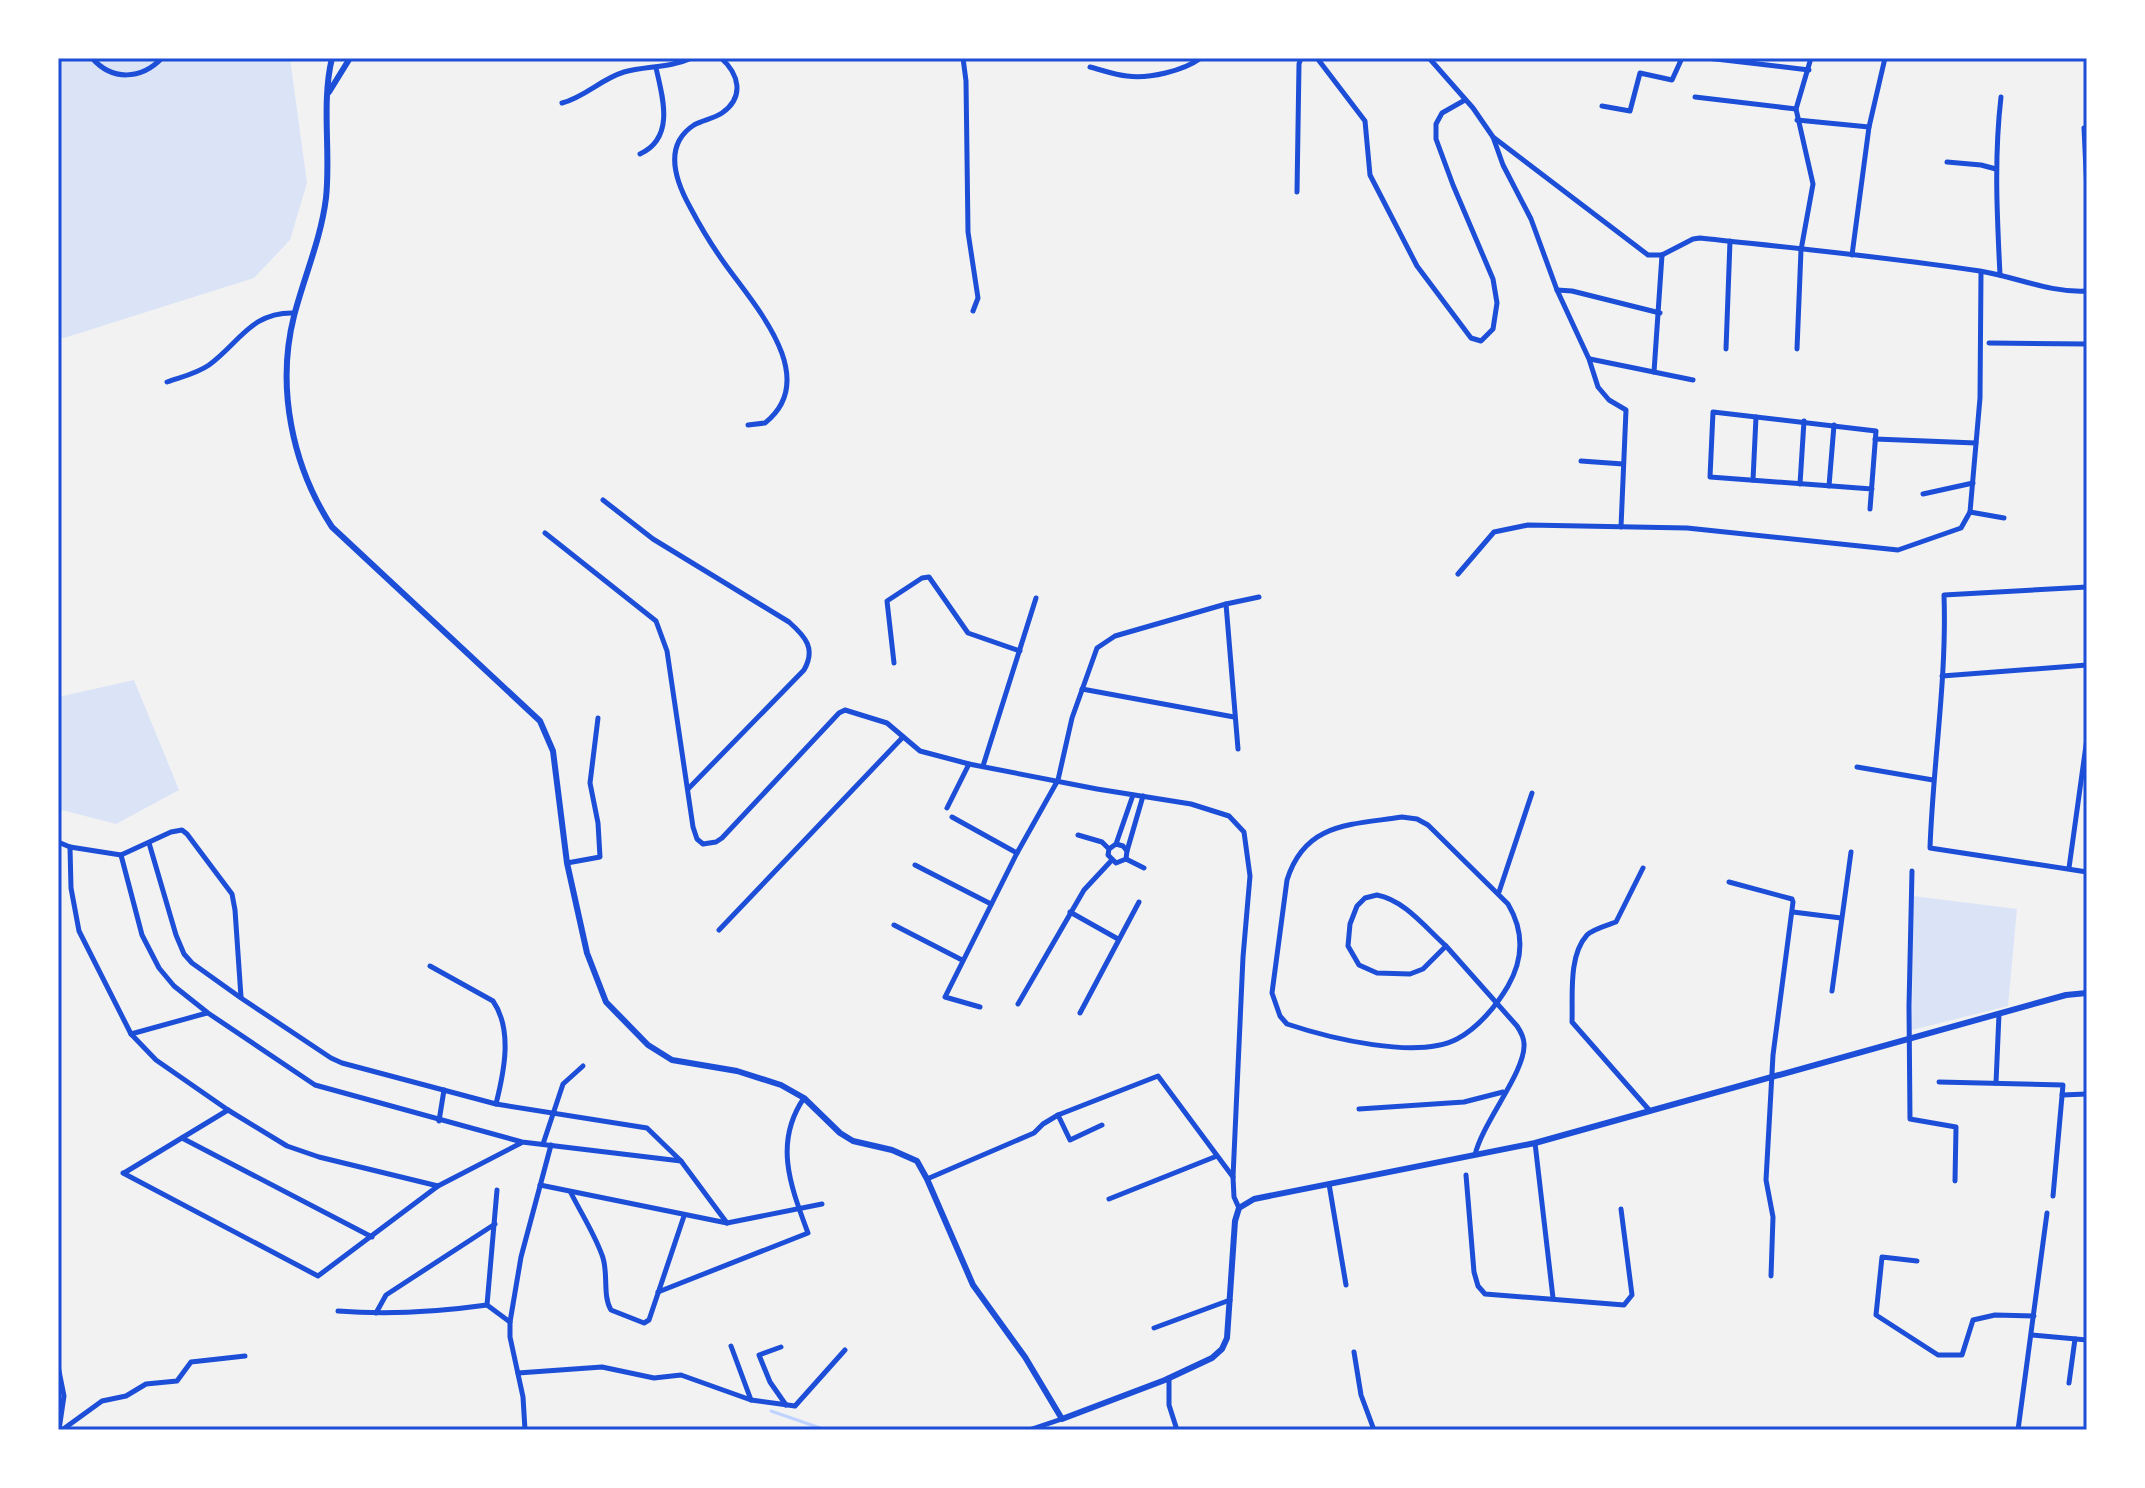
<svg xmlns="http://www.w3.org/2000/svg" width="2145" height="1488" viewBox="0 0 2145 1488" font-family="'PT Sans',sans-serif">
	<style>
		.green { fill: #dbe4f7 }
		.lines { fill: none; stroke-linecap: round; stroke-linejoin: round }
		.stream { stroke: #bfd3fe; stroke-width: 3 }
		.minor { stroke: #1d4ed8; stroke-width: 5 }
		.tertiary { stroke: #1d4ed8; stroke-width: 6 }
		.neatline { fill: none; stroke: #1d4ed8; stroke-width: 3 }
	</style>
	<rect width="100%" height="100%" fill="#f2f2f2"/>
	<!-- green -->
	<g class="green">
		<polygon points="58,58 290,58 307,183 290,240 254,278 64,338 58,337"/>
		<polygon points="134,680 179,790 116,824 58,809 58,697"/>
		<polygon points="1913,896 2017,909 2008,1006 1912,1030"/>
	</g>
	<g class="lines">
		<!-- stream -->
		<polyline class="stream" points="771,1411 826,1430"/>
		<!-- minor -->
		<g class="minor">
			<path d="M92 58C112 81 141 80 162 58"/>
			<path d="M721 58C739 74 745 97 722 113 713 119 703 120 694 125 663 145 675 180 690 207 700 226 712 246 725 264 754 305 822 378 765 423L748 425"/>
			<polyline points="963,58 966,81 968,232 978,298 973,311"/>
			<polyline points="1317,58 1365,121 1370,175 1417,266 1471,338 1481,341 1493,329 1497,303 1493,279 1453,185 1436,139 1436,124 1442,113 1465,100"/>
			<polyline points="1429,58 1473,108 1493,137 1648,255 1662,255"/>
			<polyline points="1707,58 1809,70"/>
			<path d="M1090 67C1102 70 1115 75 1127 76 1149 79 1183 71 1201 58"/>
			<polyline points="1695,97 1796,109"/>
			<path d="M562 103C585 97 601 79 624 72 646 66 670 68 692 58"/>
			<polyline points="1602,106 1630,111 1640,73 1672,80 1682,58"/>
			<polyline points="1797,120 1869,127"/>
			<polyline points="2084,128 2087,192"/>
			<polyline points="1493,137 1503,165 1531,219 1557,290 1589,359 1598,387 1609,400 1626,410 1621,527"/>
			<path d="M640 154C675 138 663 98 656 68"/>
			<polyline points="1947,162 1981,165 1996,169"/>
			<polyline points="1297,192 1299,64 1301,58"/>
			<path d="M1662 255 1693 239 1700 238C1793 248 1887 257 1980 271 2017 277 2049 293 2087 291"/>
			<polyline points="1852,255 1869,127 1885,58"/>
			<path d="M2000 275C1997 215 1994 157 2001 97"/>
			<polyline points="1557,290 1572,291 1660,313"/>
			<polyline points="1989,343 2087,344"/>
			<polyline points="1726,349 1730,241"/>
			<polyline points="1797,349 1801,250 1813,184 1796,109 1811,58"/>
			<polyline points="1590,359 1693,380"/>
			<polyline points="1654,372 1662,255"/>
			<path d="M167 382C181 377 196 374 209 365 240 342 251 312 294 313"/>
			<polyline points="1875,439 1976,443"/>
			<polyline points="1581,461 1623,464"/>
			<polyline points="1753,480 1756,417"/>
			<polyline points="1800,484 1804,421"/>
			<polyline points="1829,486 1834,425"/>
			<polyline points="1923,494 1973,483"/>
			<path d="M603 500 653 539 789 622C806 637 816 649 804 670L688 789"/>
			<polyline points="1870,509 1876,431 1713,412 1710,477 1872,489"/>
			<polyline points="1970,512 2004,518"/>
			<polyline points="545,533 656,621 667,651 693,827 697,839 703,844 716,842 722,838 839,713 845,710 887,723 920,751 969,764 1097,789 1191,804 1229,816 1244,832 1250,876 1243,957 1233,1177 1234,1197 1239,1208"/>
			<polyline points="1458,574 1494,532 1528,525 1687,528 1898,550 1961,528 1970,512 1980,398 1981,272"/>
			<path d="M2087 587 1944 595C1947 679 1933 763 1930 848L2087 872"/>
			<polyline points="1226,604 1238,749"/>
			<polyline points="894,663 887,601 922,578 929,577 968,633 1020,651"/>
			<polyline points="1942,676 2087,665"/>
			<polyline points="1082,689 1234,717"/>
			<polyline points="983,766 1036,598"/>
			<polyline points="1857,767 1933,780"/>
			<polyline points="947,808 969,764"/>
			<polyline points="952,817 1017,853"/>
			<path d="M1402 817 1417 819 1428 825 1508 904C1524 931 1524 958 1508 986 1497 1005 1478 1028 1457 1039 1417 1060 1329 1038 1287 1024L1280 1016 1272 993 1287 880C1305 822 1351 825 1402 817Z"/>
			<polyline points="1078,835 1102,842 1109,849"/>
			<polyline points="58,842 70,847 121,855 171,832 182,830 187,834 232,894 235,910 241,997"/>
			<polyline points="149,843 176,935 184,954 192,963 241,998 331,1058 342,1063 496,1104 647,1128 681,1161 727,1223"/>
			<polyline points="1116,844 1123,846 1127,851 1126,859 1116,863 1108,855 1109,849 1116,844 1133,795"/>
			<polyline points="70,847 71,888 79,931 131,1034 156,1060 228,1110 287,1146 319,1157 438,1186"/>
			<polyline points="1127,851 1143,796"/>
			<polyline points="121,855 142,935 159,968 174,986 208,1013 315,1085 522,1142 681,1161"/>
			<polyline points="1126,859 1144,868"/>
			<polyline points="567,863 600,857 598,823 590,783 598,718"/>
			<polyline points="915,865 991,904"/>
			<path d="M1643 868 1616 922C1608 925 1593 929 1587 935 1568 956 1573 996 1572 1022L1650 1111"/>
			<polyline points="2069,868 2087,738"/>
			<polyline points="1912,871 1909,1006 1910,1119 1956,1127 1955,1181"/>
			<polyline points="1729,882 1792,899 1793,902 1773,1055 1766,1180 1773,1217 1771,1276"/>
			<polyline points="1499,892 1532,793"/>
			<path d="M1377 895C1404 900 1425 927 1446 946L1423 969 1410 974 1377 973 1359 965 1348 946 1350 924 1357 906 1365 898Z"/>
			<polyline points="1070,912 1118,939"/>
			<polyline points="1793,912 1841,918"/>
			<polyline points="894,925 962,960"/>
			<polyline points="719,930 903,737"/>
			<path d="M1446 946 1517 1026C1521 1032 1524 1037 1524 1044 1526 1071 1482 1123 1475 1155"/>
			<path d="M430 966 493 1001C513 1030 504 1072 496 1104"/>
			<polyline points="1832,991 1851,852"/>
			<polyline points="1018,1004 1084,890 1111,861"/>
			<polyline points="980,1007 945,997 1017,853 1058,780 1072,718 1097,648 1115,636 1226,604 1259,597"/>
			<polyline points="1080,1013 1139,902"/>
			<polyline points="131,1034 207,1013"/>
			<polyline points="1939,1082 2063,1085 2053,1196"/>
			<polyline points="1996,1083 1999,1014"/>
			<polyline points="2062,1095 2087,1094"/>
			<polyline points="1359,1109 1464,1102 1503,1092"/>
			<polyline points="439,1121 444,1090"/>
			<polyline points="1102,1125 1070,1140 1058,1115 1158,1076 1233,1177"/>
			<polyline points="182,1138 372,1237"/>
			<polyline points="1535,1143 1553,1298"/>
			<polyline points="543,1144 563,1084 583,1066"/>
			<polyline points="123,1173 318,1276 438,1186 521,1143"/>
			<polyline points="124,1173 228,1110"/>
			<polyline points="1466,1175 1474,1272 1478,1286 1485,1294 1624,1305 1632,1295 1621,1209"/>
			<polyline points="927,1179 1034,1133 1043,1124 1058,1115"/>
			<polyline points="1329,1184 1346,1285"/>
			<polyline points="540,1185 727,1223 822,1204"/>
			<path d="M571 1193C581 1213 594 1233 602 1255 609 1272 602 1295 611 1310L644 1323 649 1320 684 1216"/>
			<polyline points="1109,1199 1217,1156"/>
			<polyline points="1917,1261 1882,1257 1876,1315 1938,1355 1962,1355 1973,1320 1995,1315 2034,1316"/>
			<path d="M658 1292 808 1233C791 1187 773 1143 804 1098"/>
			<polyline points="487,1305 497,1190"/>
			<path d="M338 1311C388 1315 437 1312 487 1305L510 1322"/>
			<polyline points="376,1313 386,1295 495,1224"/>
			<polyline points="1154,1328 1230,1300"/>
			<polyline points="2032,1335 2087,1340"/>
			<polyline points="731,1346 751,1400"/>
			<polyline points="781,1347 759,1355 770,1382 786,1405"/>
			<polyline points="1354,1352 1361,1395 1374,1430"/>
			<polyline points="58,1366 64,1396 59,1430"/>
			<polyline points="518,1373 602,1367 654,1378 681,1375 751,1400 795,1406 845,1350"/>
			<polyline points="1169,1378 1169,1405 1177,1430"/>
			<polyline points="2069,1383 2075,1339"/>
			<polyline points="62,1430 102,1401 126,1396 146,1384 177,1381 191,1362 245,1356"/>
			<polyline points="525,1430 523,1397 510,1337 510,1322 521,1257 551,1145"/>
			<polyline points="1029,1430 1062,1419"/>
			<polyline points="2018,1430 2047,1213"/>
		</g>
		<!-- tertiary -->
		<g class="tertiary">
			<path d="M332 58C321 104 331 152 326 198 321 239 304 277 294 316 276 387 292 466 332 527L540 721 553 751 567 863 587 953 606 1002 648 1045 672 1060 737 1071 781 1085 804 1098 840 1133 853 1141 892 1150 917 1161 927 1179 973 1285 1025 1357 1062 1419 1165 1380 1212 1358 1222 1349 1227 1338 1235 1221 1239 1208 1254 1199 1535 1143 2066 995 2087 993"/>
			<polyline points="329,92 350,58"/>
		</g>
	</g>
	<!-- border -->
	<rect width="2145" height="1488" fill="none" stroke="#ffffff" stroke-width="120"/>
	<rect x="60" y="60" width="2025" height="1368" class="neatline"/>
</svg>
